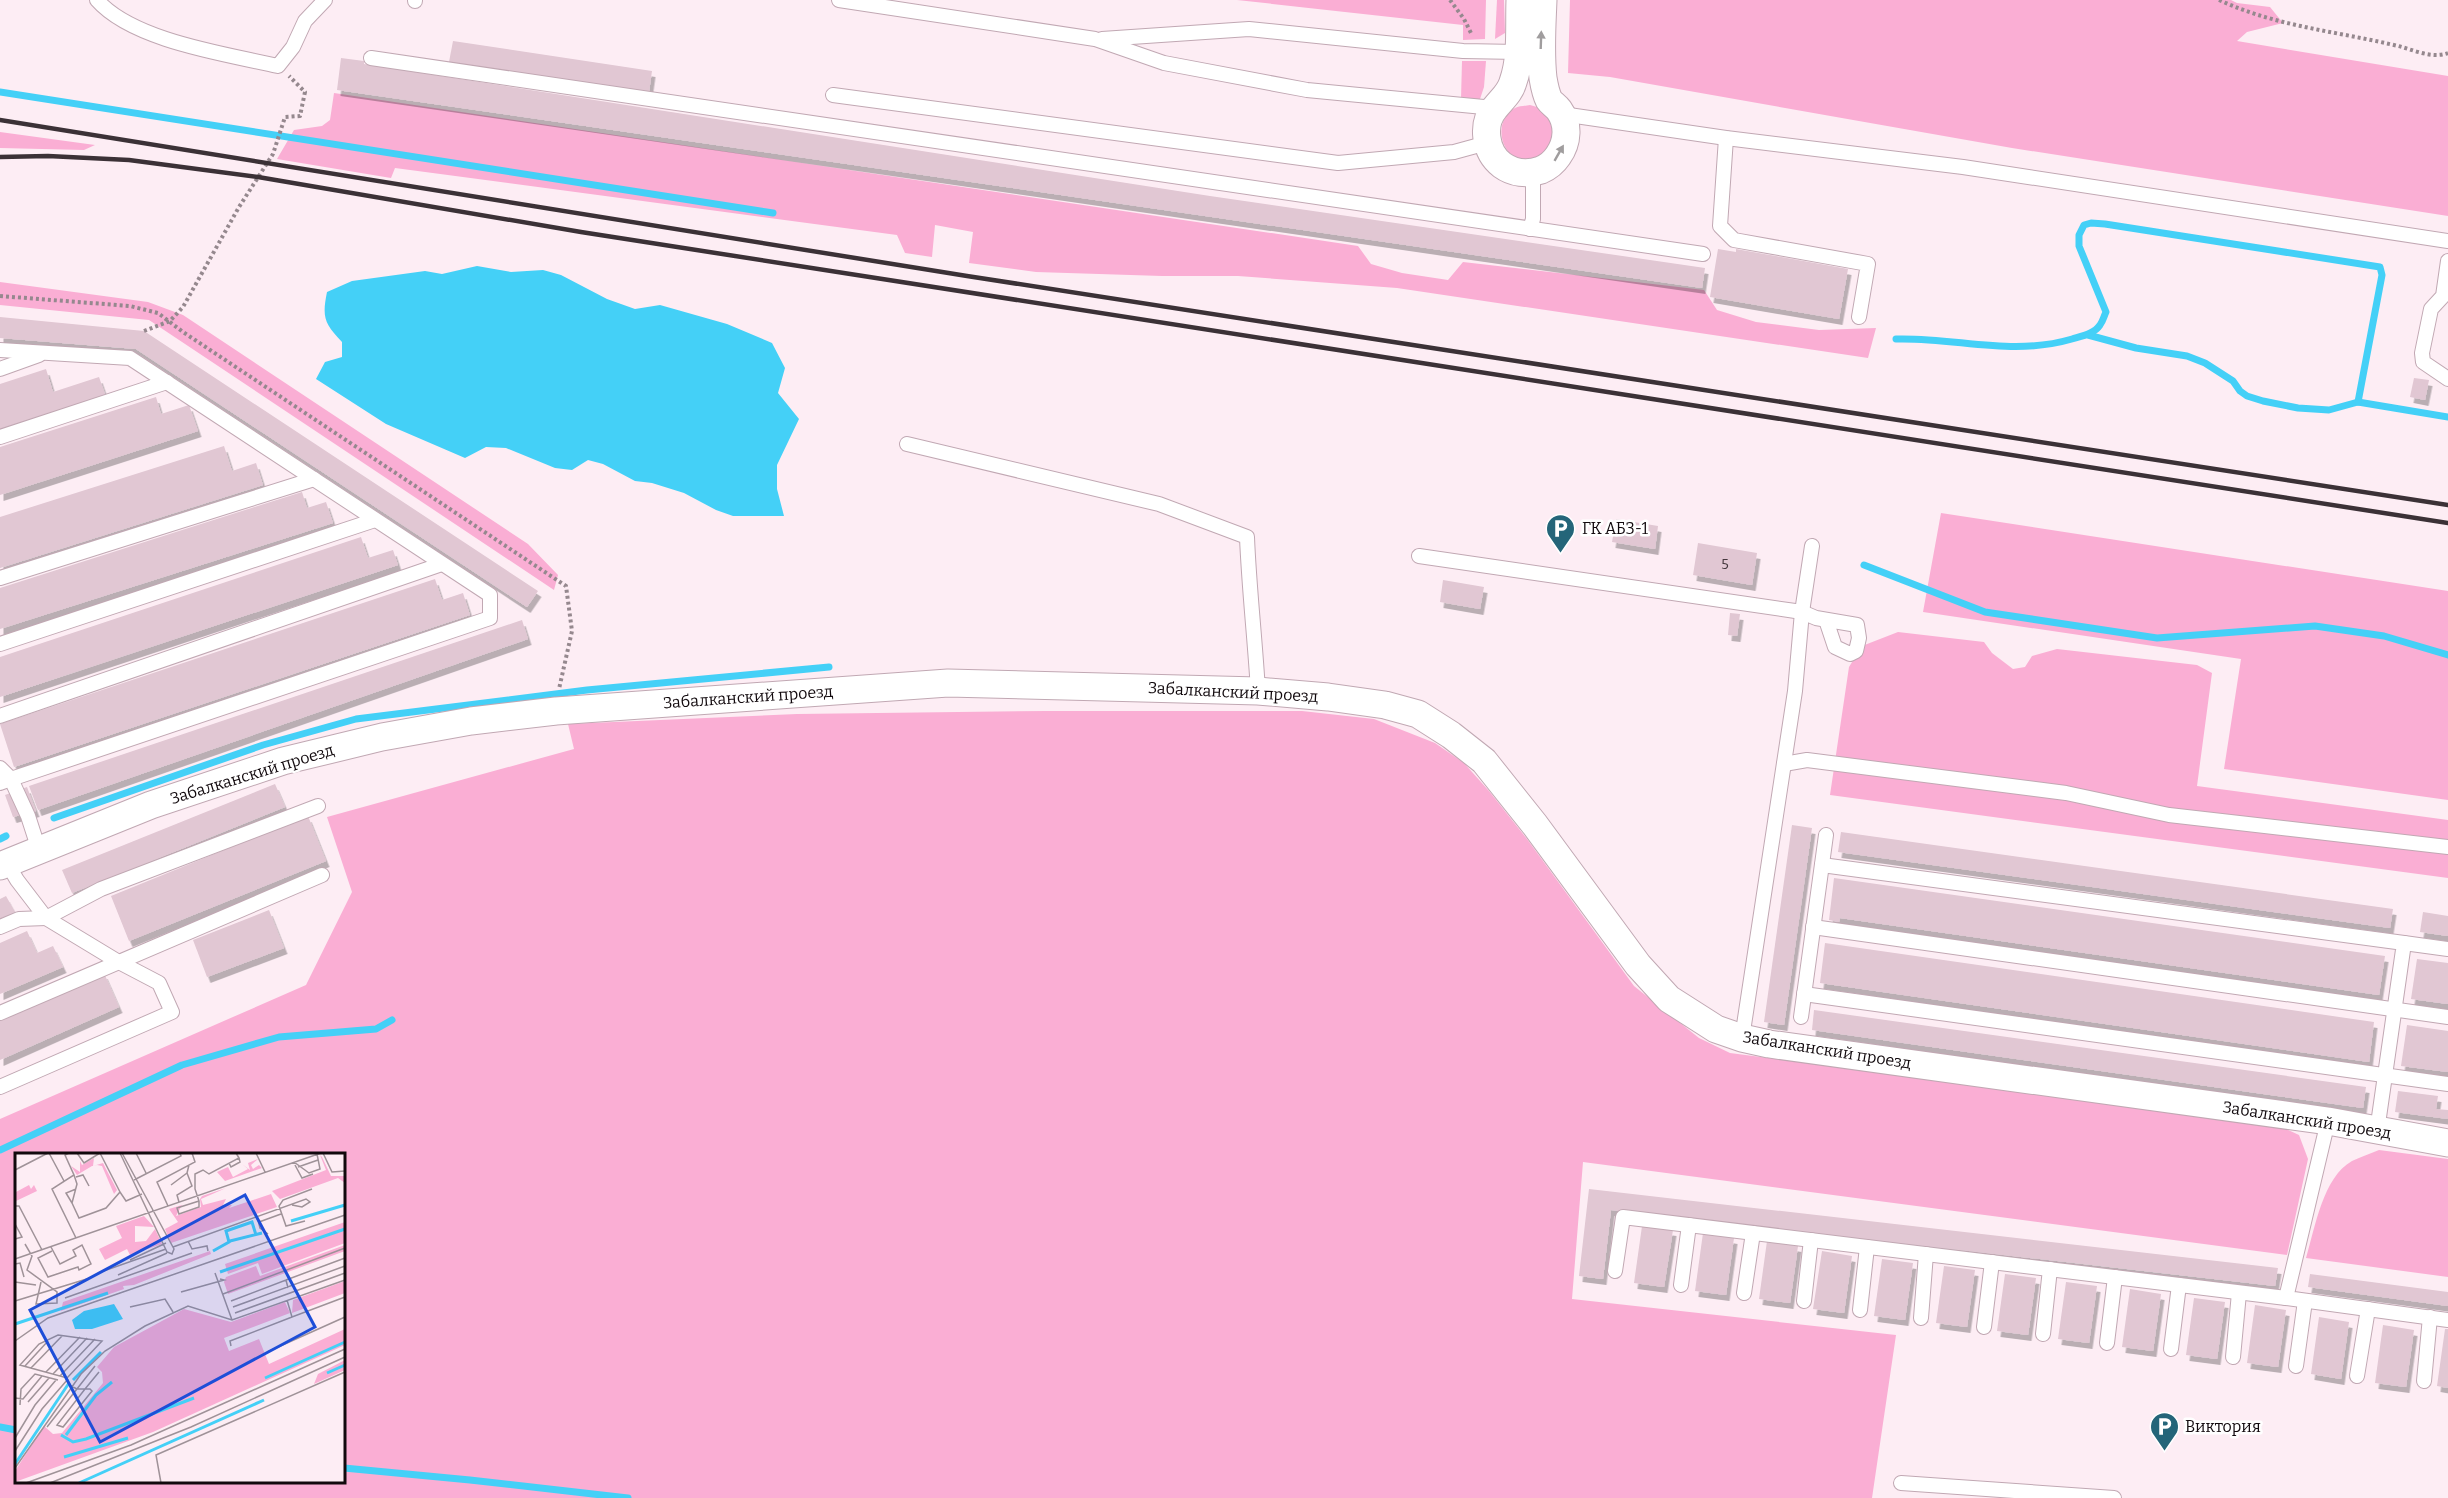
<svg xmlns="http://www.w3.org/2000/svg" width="2448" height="1498" viewBox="0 0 2448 1498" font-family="Bitter,serif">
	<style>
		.green { fill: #faaed4; fill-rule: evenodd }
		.water { fill: #44d0f7 }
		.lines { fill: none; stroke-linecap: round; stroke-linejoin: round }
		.stream { stroke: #44d0f7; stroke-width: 7 }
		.building { fill: #e1c7d3; filter: url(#shadow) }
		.lane-casing { stroke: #c1a8b3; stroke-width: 16 }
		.street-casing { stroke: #c1a8b3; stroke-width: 29 }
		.path { stroke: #95888e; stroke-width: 4; stroke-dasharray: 3 3; stroke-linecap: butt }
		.lane { stroke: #fff; stroke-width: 14 }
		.street { stroke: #fff; stroke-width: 27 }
		.rail { stroke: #3b3136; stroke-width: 4.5 }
		.oneway { fill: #a09d9e }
		.labels { text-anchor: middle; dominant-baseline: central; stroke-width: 5; stroke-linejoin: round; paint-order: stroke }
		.number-label { font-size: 14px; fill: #45383e }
		.poi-label { font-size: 16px; fill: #11090d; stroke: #fff; text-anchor: start }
		.street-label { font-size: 16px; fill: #11090d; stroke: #fff }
		.inset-river { fill: none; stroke: #44d0f7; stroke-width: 3 }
		.inset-road { fill: none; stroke: #9f9298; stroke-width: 1.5 }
		.view { fill: #1d4ed8; fill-opacity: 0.15; stroke: #1d4ed8; stroke-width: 3 }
		.inset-edge { fill: none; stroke: #11090d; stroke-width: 3 }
	</style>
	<defs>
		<filter id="shadow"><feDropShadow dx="3.5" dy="6" stdDeviation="0" flood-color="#0004"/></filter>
	</defs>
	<rect width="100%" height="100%" fill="#fdedf4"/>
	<!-- green -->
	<g class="green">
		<polygon points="1237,0 1486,0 1485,39 1463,40 1463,25"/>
		<polygon points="1497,0 1504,0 1505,33 1495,39"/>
		<polygon points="1570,0 2231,0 2237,3 2270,7 2283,23 2247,32 2237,41 2448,76 2448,216 2012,148 1610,77 1568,73"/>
		<polygon points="1462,61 1486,61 1484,87 1480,99 1461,99"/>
		<polygon points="334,93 1358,246 1371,264 1402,273 1448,280 1463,262 1704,290 1717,310 1756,322 1819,330 1876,328 1868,358 1397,288 1238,276 1162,276 1036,272 969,263 973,232 935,225 932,257 905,253 897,235 395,168 391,178 277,159 294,130 322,126 330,120"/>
		<path d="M1530 105 1544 109 1557 133 1543 158C1538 159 1533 161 1528 161 1501 161 1491 121 1515 108 1519 106 1525 106 1530 105Z"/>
		<polygon points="0,132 95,145 84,150 0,148"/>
		<polygon points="0,282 148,302 183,315 528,544 558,575 554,590 149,320 0,305"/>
		<polygon points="1941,513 2448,591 2448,800 2224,769 2241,659 1923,612"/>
		<polygon points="1898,632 1984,642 1992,653 2013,669 2025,667 2032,656 2057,649 2197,665 2212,673 2197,786 2448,820 2448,878 1830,795 1849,667 1862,646"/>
		<path d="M1046 711H1302L1374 719 1435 743 1464 763 1489 791 1527 839 1634 986 1699 1038 1730 1053 2277 1125 2299 1135 2308 1159 2287 1255 1583 1162 1572 1299 1896 1335 1872 1498H0V1119L306 985 352 892 327 817 574 749 568 724 797 714ZM16 1154H344V1482H16Z"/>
		<path d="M2379 1150 2448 1159V1277L2306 1258C2315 1228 2323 1177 2352 1161 2360 1157 2370 1154 2379 1150Z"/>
	</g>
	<!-- water -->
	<path class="water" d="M477 266 511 272 543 270 561 275 607 299 635 309 660 305 727 324 772 343 785 368 778 393 799 419 777 465V489L784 516H733L716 510 684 493 652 483 635 481 603 464 588 460 572 470 555 468 506 448 486 447 465 458 386 424 316 379 325 362 342 357V342C324 323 322 317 327 292L352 281 425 271 442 274Z"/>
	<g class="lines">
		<!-- stream -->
		<g class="stream">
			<polyline points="0,92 773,213"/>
			<polyline points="2088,335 2136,348 2187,356 2205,363 2233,381 2240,391 2247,396 2263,401 2298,408 2329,410 2358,402 2448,417"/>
			<path d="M1896 339C1957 337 2010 357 2072 339 2082 336 2094 334 2100 325 2103 321 2104 316 2106 312L2079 246V235L2084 225 2091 223 2105 224 2380 267 2382 275 2358 402"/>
			<polyline points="1864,565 1985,612 2157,638 2315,626 2384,636 2448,655"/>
			<polyline points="54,818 263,745 356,719 587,690 829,667"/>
			<polyline points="0,839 6,836"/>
			<polyline points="0,1150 182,1065 279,1037 376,1029 392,1020"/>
			<polyline points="0,1427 16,1430"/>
			<polyline points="344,1468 470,1480 628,1498"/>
		</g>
	</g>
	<!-- building -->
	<g class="building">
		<polygon points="453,41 652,71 649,92 449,62"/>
		<polygon points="341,58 364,61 364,64 1210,196 1705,268 1702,288 337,90"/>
		<polygon points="1718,249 1736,252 1736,249 1848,269 1839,319 1710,297"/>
		<polygon points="0,317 144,331 538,591 527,607 136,349 0,338"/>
		<polygon points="46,369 53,392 99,377 106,397 0,430 0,384"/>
		<polygon points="2414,378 2429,380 2425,400 2410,397"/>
		<polygon points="156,397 161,414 189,405 198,431 0,495 0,447"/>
		<polygon points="224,446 232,471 256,463 263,485 0,568 0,517"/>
		<polygon points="302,492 307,508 326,502 333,523 0,629 0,588"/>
		<polygon points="1616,519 1658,526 1655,549 1612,542"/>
		<polygon points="361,537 368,558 393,550 398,565 0,697 0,657"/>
		<polygon points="1698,543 1757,553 1752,585 1693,575"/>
		<polygon points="435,579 442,600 463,593 470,615 14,767 0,724"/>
		<polygon points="1443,580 1484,587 1480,609 1440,602"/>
		<polygon points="1730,613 1740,614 1737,636 1728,635"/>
		<polygon points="522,620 528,639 38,810 29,786"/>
		<polygon points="275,784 285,807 72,893 62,870"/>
		<polygon points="27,787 36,811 13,817 5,795"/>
		<polygon points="308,816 326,861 129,941 111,896"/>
		<polygon points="1792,825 1812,828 1784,1025 1764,1022"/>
		<polygon points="1841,832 2393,909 2390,928 1838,852"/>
		<polygon points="1834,878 2385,956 2379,995 1840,918 1839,922 1829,920"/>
		<polygon points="6,896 15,912 0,919 0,899"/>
		<polygon points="269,910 284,948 207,977 193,940"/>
		<polygon points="2423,912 2448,916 2448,936 2420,932"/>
		<polygon points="27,931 37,953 53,946 63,967 0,994 0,943"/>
		<polygon points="1825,943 2374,1022 2369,1062 1820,983"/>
		<polygon points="2417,959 2448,963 2448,1004 2411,999"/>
		<polygon points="104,973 119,1007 0,1060 0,1020"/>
		<polygon points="1814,1010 2366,1087 2363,1108 1812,1030"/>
		<polygon points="2407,1025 2448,1031 2448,1072 2401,1066"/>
		<polygon points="2398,1091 2438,1096 2436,1109 2448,1110 2448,1119 2395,1112"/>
		<polygon points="1589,1189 2278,1268 2275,1286 1611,1210 1603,1279 1579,1276"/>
		<polygon points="1642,1226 1673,1230 1664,1287 1634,1283"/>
		<polygon points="1703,1233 1734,1238 1726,1295 1695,1291"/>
		<polygon points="1767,1241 1798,1246 1790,1303 1759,1299"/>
		<polygon points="1822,1251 1852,1256 1844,1313 1813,1309"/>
		<polygon points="1882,1259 1913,1263 1905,1320 1874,1316"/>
		<polygon points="1944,1266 1975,1270 1967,1327 1936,1323"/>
		<polygon points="2005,1274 2036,1278 2028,1335 1997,1331"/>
		<polygon points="2310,1274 2448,1292 2448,1306 2308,1287"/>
		<polygon points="2066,1282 2097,1286 2089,1343 2058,1339"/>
		<polygon points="2130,1289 2161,1294 2153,1351 2122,1347"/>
		<polygon points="2194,1298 2225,1302 2217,1359 2186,1355"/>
		<polygon points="2255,1305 2286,1310 2278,1367 2247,1363"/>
		<polygon points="2319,1317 2349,1322 2341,1379 2311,1374"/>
		<polygon points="2383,1325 2414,1330 2406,1387 2375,1383"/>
		<polygon points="2445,1329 2448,1329 2448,1388 2437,1386"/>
	</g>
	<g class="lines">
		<defs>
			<g id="lane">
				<path d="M97 0C133 41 226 54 278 66L293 47 305 21 325 0"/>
				<polyline points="415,0 415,1"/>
				<polyline points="839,0 1095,39 1164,63 1307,90 1494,108"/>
				<polyline points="1102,39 1249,29 1463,51 1518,52"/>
				<polyline points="371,58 1703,254"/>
				<polyline points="833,95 1338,163 1454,152 1487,143"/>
				<polyline points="1562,114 1726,138 1963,167 2448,241"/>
				<polyline points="1726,138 1720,226 1734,240 1868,264 1859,317"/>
				<polyline points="1530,229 1533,219 1533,173"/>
				<polyline points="2448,261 2443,296 2431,309 2422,353 2423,362 2448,379"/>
				<polyline points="0,350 130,358 490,595 490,618 11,779 0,768"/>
				<polyline points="0,369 39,355"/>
				<polyline points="0,437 167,382"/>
				<path d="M907 444 1159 504 1247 537C1249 588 1255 639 1258 691"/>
				<polyline points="1419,556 1802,612 1816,618 1857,625 1859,638 1856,651 1850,654 1835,647 1826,620"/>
				<polyline points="0,578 314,479"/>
				<polyline points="0,644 375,520"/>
				<polyline points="0,716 442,564"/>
				<polyline points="1784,764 1807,760 2066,793 2169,815 2448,847"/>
				<polyline points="0,783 11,779 28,816 39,850"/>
				<polyline points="1822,865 2404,943 2377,1131"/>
				<polyline points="0,927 19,919 46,918 101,889 318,806"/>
				<polyline points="1813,927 2448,1017"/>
				<polyline points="2404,943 2448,949"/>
				<polyline points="1804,994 2448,1084"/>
				<polyline points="0,1013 322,875"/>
				<polyline points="1801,1017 1826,835"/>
				<polyline points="1742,1038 1795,691 1802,612 1812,546"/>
				<polyline points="0,1087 172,1012 159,983 117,961 46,918 17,880 7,863"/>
				<polyline points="2328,1121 2286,1298 2448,1320"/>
				<polyline points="1615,1271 1623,1217 2286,1298"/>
				<polyline points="1681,1285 1689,1225"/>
				<polyline points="1744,1293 1753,1233"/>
				<polyline points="1804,1301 1811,1240"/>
				<polyline points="1860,1310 1867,1247"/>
				<polyline points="1921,1318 1926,1254"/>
				<polyline points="1984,1327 1992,1262"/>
				<polyline points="2043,1334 2050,1269"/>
				<polyline points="2107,1343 2115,1277"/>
				<polyline points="2171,1349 2179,1285"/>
				<polyline points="2233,1357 2239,1293"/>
				<polyline points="2296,1366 2305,1301"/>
				<polyline points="2357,1376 2368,1309"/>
				<polyline points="2424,1381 2430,1317"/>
				<polyline points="1901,1483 2114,1498"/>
			</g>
			<g id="street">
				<path d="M1520 0C1519 26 1522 57 1513 82 1510 93 1502 99 1495 108 1481 124 1485 152 1502 165 1513 173 1527 175 1541 170 1548 167 1554 162 1558 156 1568 142 1569 124 1559 110 1556 106 1551 103 1549 100 1546 94 1544 84 1543 78 1540 52 1542 26 1543 0"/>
				<polyline points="0,866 151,805 283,761 382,737 471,721 556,711 948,683 1258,691 1328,697 1385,705 1418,714 1451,735 1484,761 1535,825 1638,965 1669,999 1716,1029 1742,1038 1769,1044 2328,1121 2448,1143"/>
			</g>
		</defs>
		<!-- lane casing -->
		<use href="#lane" class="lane-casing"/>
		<!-- street casing -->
		<use href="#street" class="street-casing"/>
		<!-- path -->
		<g class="path">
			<polyline points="1450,0 1464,19 1472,35"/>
			<path d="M2219 0C2278 27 2336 31 2398 46 2414 50 2432 59 2448 53"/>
			<polyline points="0,296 130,306 158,313 183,332 566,586 572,631 559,689"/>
			<polyline points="144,331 170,321 183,307 239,207 273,154 285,117 300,116 305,92 289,76"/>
		</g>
		<!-- lane -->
		<use href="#lane" class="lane"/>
		<!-- street -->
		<use href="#street" class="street"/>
		<!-- rail -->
		<g class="rail">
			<polyline points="0,120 967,276 2448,505"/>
			<polyline points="0,157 48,156 129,160 258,177 581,232 2448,523"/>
		</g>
	</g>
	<!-- one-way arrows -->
	<defs><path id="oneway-solid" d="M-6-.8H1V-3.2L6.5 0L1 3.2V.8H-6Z" transform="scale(1.5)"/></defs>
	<g class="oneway">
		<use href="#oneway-solid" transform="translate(1541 40) rotate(-88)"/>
		<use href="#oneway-solid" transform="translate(1559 153) rotate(-60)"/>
	</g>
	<!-- icons -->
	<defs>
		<symbol id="parking-pin" viewBox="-11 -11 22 30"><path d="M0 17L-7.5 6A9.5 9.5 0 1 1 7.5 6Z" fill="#246579" stroke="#fff"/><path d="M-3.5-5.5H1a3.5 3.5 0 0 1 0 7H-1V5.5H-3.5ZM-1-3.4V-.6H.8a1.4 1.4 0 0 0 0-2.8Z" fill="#fff"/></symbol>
	</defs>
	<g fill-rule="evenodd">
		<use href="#parking-pin" x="1544" y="512" width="33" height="45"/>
		<use href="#parking-pin" x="2148" y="1410" width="33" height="45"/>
	</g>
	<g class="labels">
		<!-- number labels -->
		<g class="number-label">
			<text x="1725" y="564">5</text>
		</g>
		<!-- poi labels -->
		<g class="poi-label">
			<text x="1582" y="528">ГК АБЗ-1</text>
			<text x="2185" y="1426">Виктория</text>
		</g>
		<!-- street labels -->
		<g class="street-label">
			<text transform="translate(1233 692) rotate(3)">Забалканский проезд</text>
			<text transform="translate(748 697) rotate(-4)">Забалканский проезд</text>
			<text transform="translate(252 774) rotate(-17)">Забалканский проезд</text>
			<text transform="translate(1827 1050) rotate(9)">Забалканский проезд</text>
			<text transform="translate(2307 1120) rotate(9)">Забалканский проезд</text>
		</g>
	</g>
	<!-- overview -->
	<g transform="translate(15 1153)">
		<rect width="330" height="330" fill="#fdedf4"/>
		<path d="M305 2 307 4 316 23H330V30L323 25 265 46 257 38 311 17ZM79 5 78 13 88 10 91 16 102 37 99 41 87 13 82 12 78 13H77L62 22 56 13 65 19V8L67 12ZM243 6 236 12 238 16 244 12 247 15 210 28 202 19 213 14 218 24 233 16 227 11 235 17 233 10ZM14 32 16 36 19 32 22 38 1 48V39ZM211 35 186 46 188 52 211 46 208 52H217L214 55 256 41 262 54 156 90 150 76 163 69 154 56 167 52 161 63 186 54 185 46 187 43ZM129 63 139 74 120 73V89L131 88 140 76 147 91 115 102 112 96 90 107 84 96 107 85 101 73ZM330 69V90L247 121 243 110 213 121 210 111ZM330 92V98L213 141 209 129 211 124 241 113 245 123ZM195 98 196 101 119 132 108 133 109 136 46 158 48 149ZM330 128V140L277 160 278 147ZM270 149 275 160 209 185 214 198 244 186 254 211 330 176V192L138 279 0 329V318L29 273 38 281 47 280 88 230 87 219 82 214 99 194 169 156 216 169ZM330 207V217L299 231 303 221Z" fill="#faaed4"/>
		<path d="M99 151 108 166 77 176H60L57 167 69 158Z" fill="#44d0f7"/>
		<path class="inset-river" d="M276 68 330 52M215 88 247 80M198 98 214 89 211 78 237 69 241 82M205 119 330 76M0 171 93 140M312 220 330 212M250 225 330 189M58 227 86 199M46 282 58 289 71 286 179 245M51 282 81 242 97 229M49 304 113 285M0 311 54 230M64 330 249 247"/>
		<path class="inset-road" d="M34 0 49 28M54 0 50 2 59 22 37 36 61 85M62 0 69 10 85 0M85 0 105 39M105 0 152 99 157 101 159 96 107 0M121 0 131 20M241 0 250 19M308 0 317 19 330 18M279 9 294 20 305 16 302 1M214 10 216 14 225 9 224 5M280 12 287 25 298 21M283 14 303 7M0 17 33 0M59 22 62 31 57 50 64 65 91 55 105 39 111 48 127 41M61 24 68 22 74 33M119 27 166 3 165 0M156 32 172 20M184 48 162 55 164 61 184 54V48L180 36V21L188 17 194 21 224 5 221 0M164 49 162 42 177 33 172 20 174 12M57 50 51 40 61 36M0 53H4L27 97M153 53 142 29 180 9 177 0M242 63 245 75 253 81M290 68 271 73 264 53 268 47 297 36M244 69 266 61M0 71 7 84 0 86M173 88 177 96 192 93 193 98M10 91 17 103 12 117 42 139V150L21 151 26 129M36 94 45 111 61 103 58 97 67 92 76 111 64 117 63 114 33 124 23 105 37 98M158 94 291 46 295 49 287 54 277 52M0 106 306 0M115 107 151 90M0 111 5 110 9 124M83 120 151 96M200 120 217 167M103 122 152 100M271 127 330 105M0 129 21 132M166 139 209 127 205 126M208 141 330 95M50 145 177 100M272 147 277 164 330 144M0 148 75 125M216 148 271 127 273 135M115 154 150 146 158 159M218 154 330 113M220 160 330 120M43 182 87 188 52 225 5 212 24 191ZM0 188 33 165 330 62M216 193 215 188 277 164M252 199 330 164M10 213 33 188M16 215 47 183M31 219 65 184M38 221 72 185M45 223 80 186M56 233 62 236H75L77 238 48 274 42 272 70 236 84 219M0 245 8 246 27 223M13 249 34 225M5 252 6 236 20 221 43 227M32 274 80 213M0 285 20 252 41 227M0 298 27 256 53 226M0 315 66 221 90 198 130 173 173 153 217 167 330 127M11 330 116 292 330 196M35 330 176 274 330 204M146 330 141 302 330 219"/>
		<path class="view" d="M230 42 300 174 85 289 15 157Z"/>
		<rect width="330" height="330" class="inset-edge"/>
	</g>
</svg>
